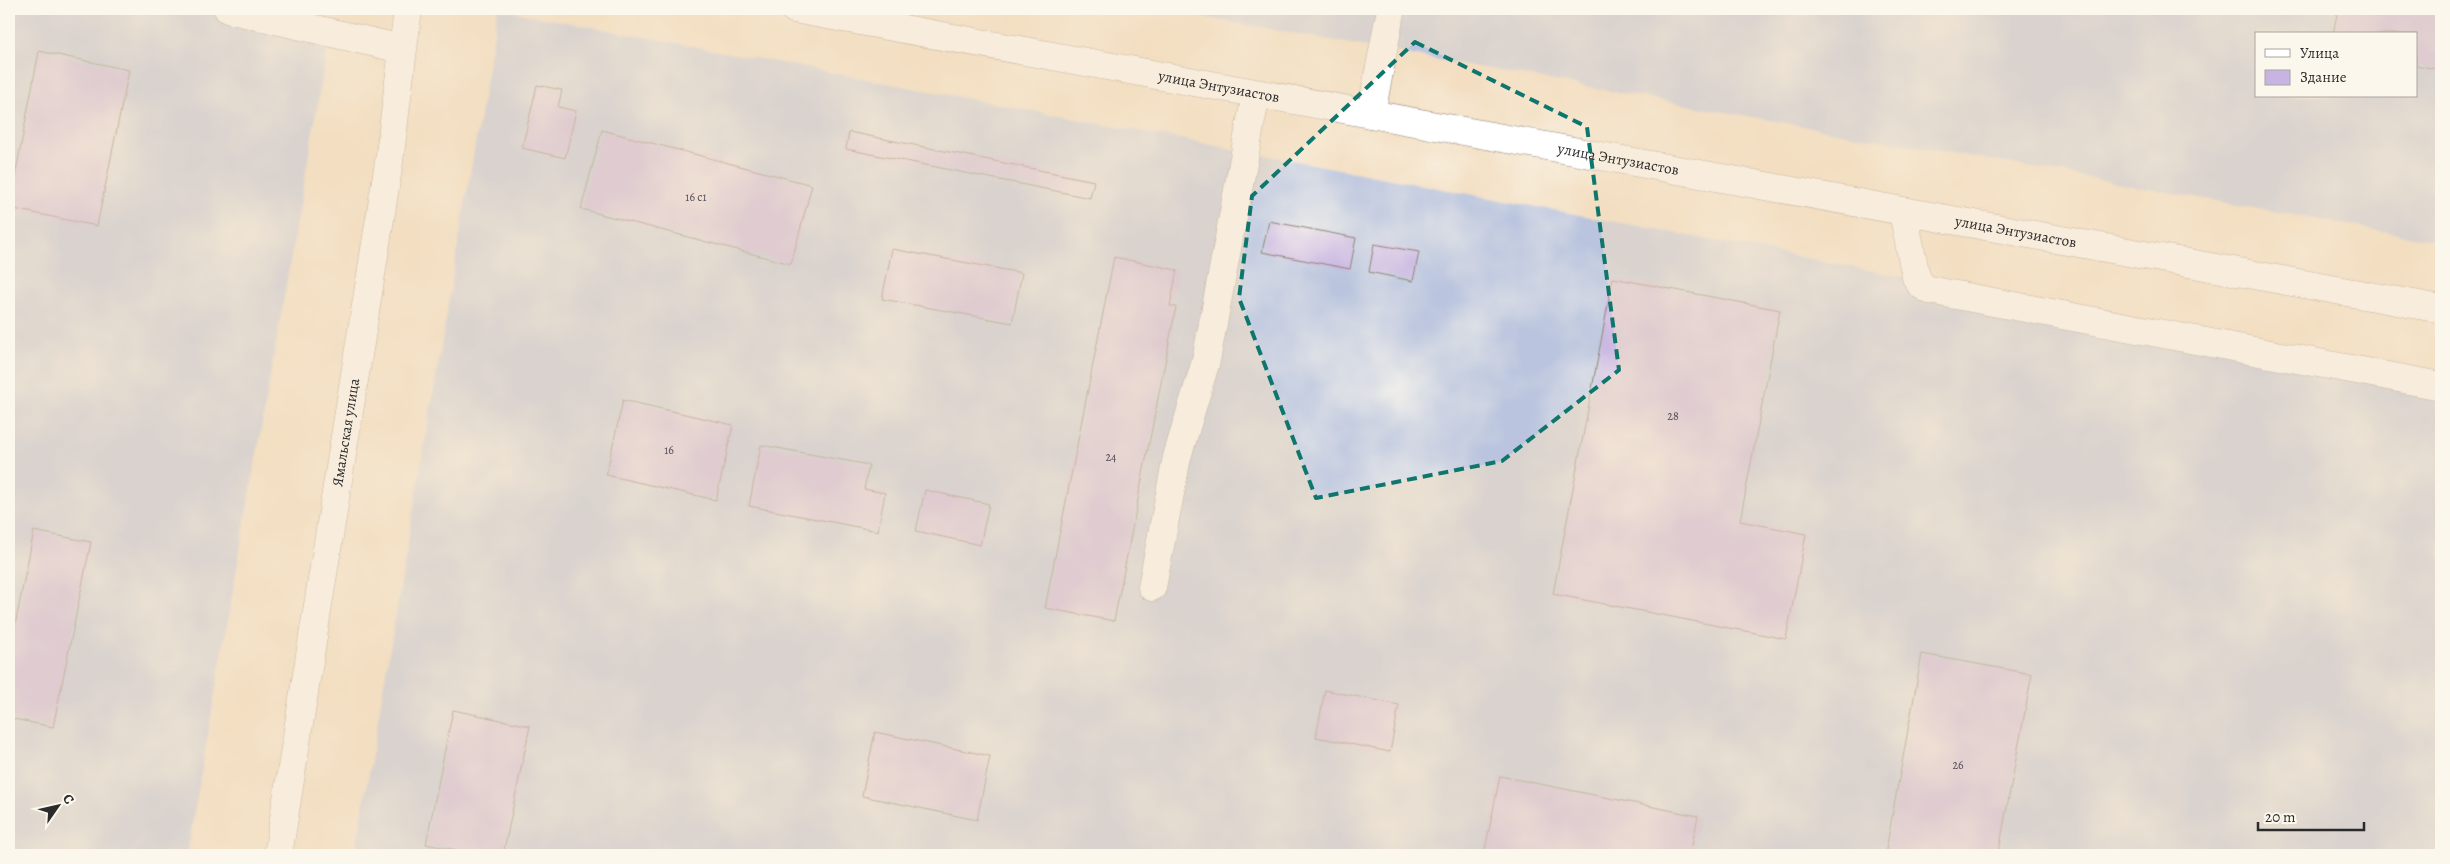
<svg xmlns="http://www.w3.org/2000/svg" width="2450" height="864" viewBox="0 0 2450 864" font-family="Alegreya,serif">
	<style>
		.industrial { fill: #bac4de; fill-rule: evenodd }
		.building { fill: #c7b4e2 }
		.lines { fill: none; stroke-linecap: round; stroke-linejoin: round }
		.minor-casing { stroke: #8f8476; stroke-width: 29 }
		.minor { stroke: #fff; stroke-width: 28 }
		.marked { fill: none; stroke: #0f766e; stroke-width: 4; stroke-dasharray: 10 6; stroke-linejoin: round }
		.labels { text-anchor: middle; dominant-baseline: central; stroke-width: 4.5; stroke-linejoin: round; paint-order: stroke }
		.number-label { font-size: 12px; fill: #524d59 }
		.street-label { font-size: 15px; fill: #2b2b2b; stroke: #fbf7ec }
	</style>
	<rect width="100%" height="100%" fill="#fbf7ec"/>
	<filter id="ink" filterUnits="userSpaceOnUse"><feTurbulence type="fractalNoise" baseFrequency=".02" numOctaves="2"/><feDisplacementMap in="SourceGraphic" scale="10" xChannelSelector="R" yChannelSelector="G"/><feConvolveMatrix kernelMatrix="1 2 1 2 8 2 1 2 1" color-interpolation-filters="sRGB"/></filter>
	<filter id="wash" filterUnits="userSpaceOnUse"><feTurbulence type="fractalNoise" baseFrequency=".0096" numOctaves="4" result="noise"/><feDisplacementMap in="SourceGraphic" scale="20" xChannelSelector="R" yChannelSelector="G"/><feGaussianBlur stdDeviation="1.12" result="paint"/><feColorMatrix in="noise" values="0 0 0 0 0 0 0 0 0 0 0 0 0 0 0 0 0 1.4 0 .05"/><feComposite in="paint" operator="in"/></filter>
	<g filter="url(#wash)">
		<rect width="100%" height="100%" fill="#f3dec1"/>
		<!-- industrial -->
		<g class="industrial">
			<polygon points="9,9 269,9 332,22 187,855 9,855"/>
			<polygon points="498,9 2441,379 2441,855 355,855"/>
			<path d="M1158 9H2441V242ZM2256 34H2416V96H2256Z"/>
		</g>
		<g id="blocks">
			<!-- building -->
			<g class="building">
				<polygon points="2338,9 2441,9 2441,70 2416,65 2416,34 2333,34"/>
				<polygon points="39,51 129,70 97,226 9,208"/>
				<polygon points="537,85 562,90 558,107 576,111 565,158 522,148"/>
				<polygon points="602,130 812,185 791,264 581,209"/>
				<polygon points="849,132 1094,181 1090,198 846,149"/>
				<polygon points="1269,221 1356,238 1350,269 1262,252"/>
				<polygon points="1374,244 1419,252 1413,281 1369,272"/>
				<polygon points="892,249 1022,273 1012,323 882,299"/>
				<polygon points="1114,257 1177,270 1170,306 1176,307 1114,621 1045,608"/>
				<polygon points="1613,278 1780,310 1740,521 1806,534 1786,639 1553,594"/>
				<polygon points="623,400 733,425 716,500 606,475"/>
				<polygon points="761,445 869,465 864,489 885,493 878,531 749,506"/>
				<polygon points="925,490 989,504 980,545 916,531"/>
				<polygon points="34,531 91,542 53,727 9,718 9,655"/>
				<polygon points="1922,654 2032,674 1998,855 1885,855"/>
				<polygon points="1325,690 1399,705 1390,752 1316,737"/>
				<polygon points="453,710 530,726 503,855 482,855 426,844"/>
				<polygon points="875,732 990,756 977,820 862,796"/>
				<polygon points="1500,776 1698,816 1690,855 1484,855"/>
			</g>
		</g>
	</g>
	<g filter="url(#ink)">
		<use href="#blocks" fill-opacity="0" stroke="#8f8476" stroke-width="1"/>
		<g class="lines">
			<defs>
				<g id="minor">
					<polyline points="228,9 402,49"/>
					<path id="s1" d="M794 9 2441 309"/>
					<polyline points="1371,114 1391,9"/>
					<polyline points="1903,212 1916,277 1921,285 1929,290 2441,386"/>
					<polyline points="1152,587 1177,457 1206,361 1256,94"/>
					<path id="s2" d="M278 855 389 162 408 9"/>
				</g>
			</defs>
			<!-- minor casing -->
			<use href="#minor" class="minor-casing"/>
			<!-- minor -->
			<use href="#minor" class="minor"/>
		</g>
	</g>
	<!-- marked area -->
	<path d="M0 0H2450V864H0ZM1415 42 1587 127 1619 370 1502 461 1316 498 1239 298 1252 196Z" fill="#f3dec1" fill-opacity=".55" fill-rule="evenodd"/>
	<path class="marked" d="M1415 42 1587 127 1619 370 1502 461 1316 498 1239 298 1252 196Z"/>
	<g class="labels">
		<!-- number labels -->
		<g class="number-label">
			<text x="696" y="197">16 с1</text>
			<text x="1673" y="416">28</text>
			<text x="669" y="450">16</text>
			<text x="1111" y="457">24</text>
			<text x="1958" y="765">26</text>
		</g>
		<!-- street labels -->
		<g class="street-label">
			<text stroke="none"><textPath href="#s1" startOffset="432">улица Энтузиастов</textPath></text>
			<text stroke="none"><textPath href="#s1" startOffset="838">улица Энтузиастов</textPath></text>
			<text stroke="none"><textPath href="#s1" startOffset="1242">улица Энтузиастов</textPath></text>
			<text stroke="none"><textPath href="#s2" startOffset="428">Ямальская улица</textPath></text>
		</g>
	</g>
	<!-- margin -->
	<rect width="2450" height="864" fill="none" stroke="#fbf7ec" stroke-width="30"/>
	<!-- legend -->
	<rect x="2255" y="32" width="162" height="65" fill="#fbf7ec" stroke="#a8a59f"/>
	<rect x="2265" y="49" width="25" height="8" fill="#ffffff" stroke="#a8a59f"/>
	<text x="2300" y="58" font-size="15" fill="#2b2b2b">Улица</text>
	<rect x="2265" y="70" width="25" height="15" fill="#c7b4e2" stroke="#a8a59f"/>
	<text x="2300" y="82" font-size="15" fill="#2b2b2b">Здание</text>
	<!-- north arrow -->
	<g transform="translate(58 806) rotate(56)" stroke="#fbf7ec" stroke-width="4" paint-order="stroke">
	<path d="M0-4L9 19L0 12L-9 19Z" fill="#2b2b2b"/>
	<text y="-8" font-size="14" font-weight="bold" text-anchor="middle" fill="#2b2b2b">С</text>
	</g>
	<!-- scale -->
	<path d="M2258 822v8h106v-8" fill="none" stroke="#2b2b2b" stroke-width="2.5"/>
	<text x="2265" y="822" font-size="15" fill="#2b2b2b" stroke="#fbf7ec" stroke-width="4" paint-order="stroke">20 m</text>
</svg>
